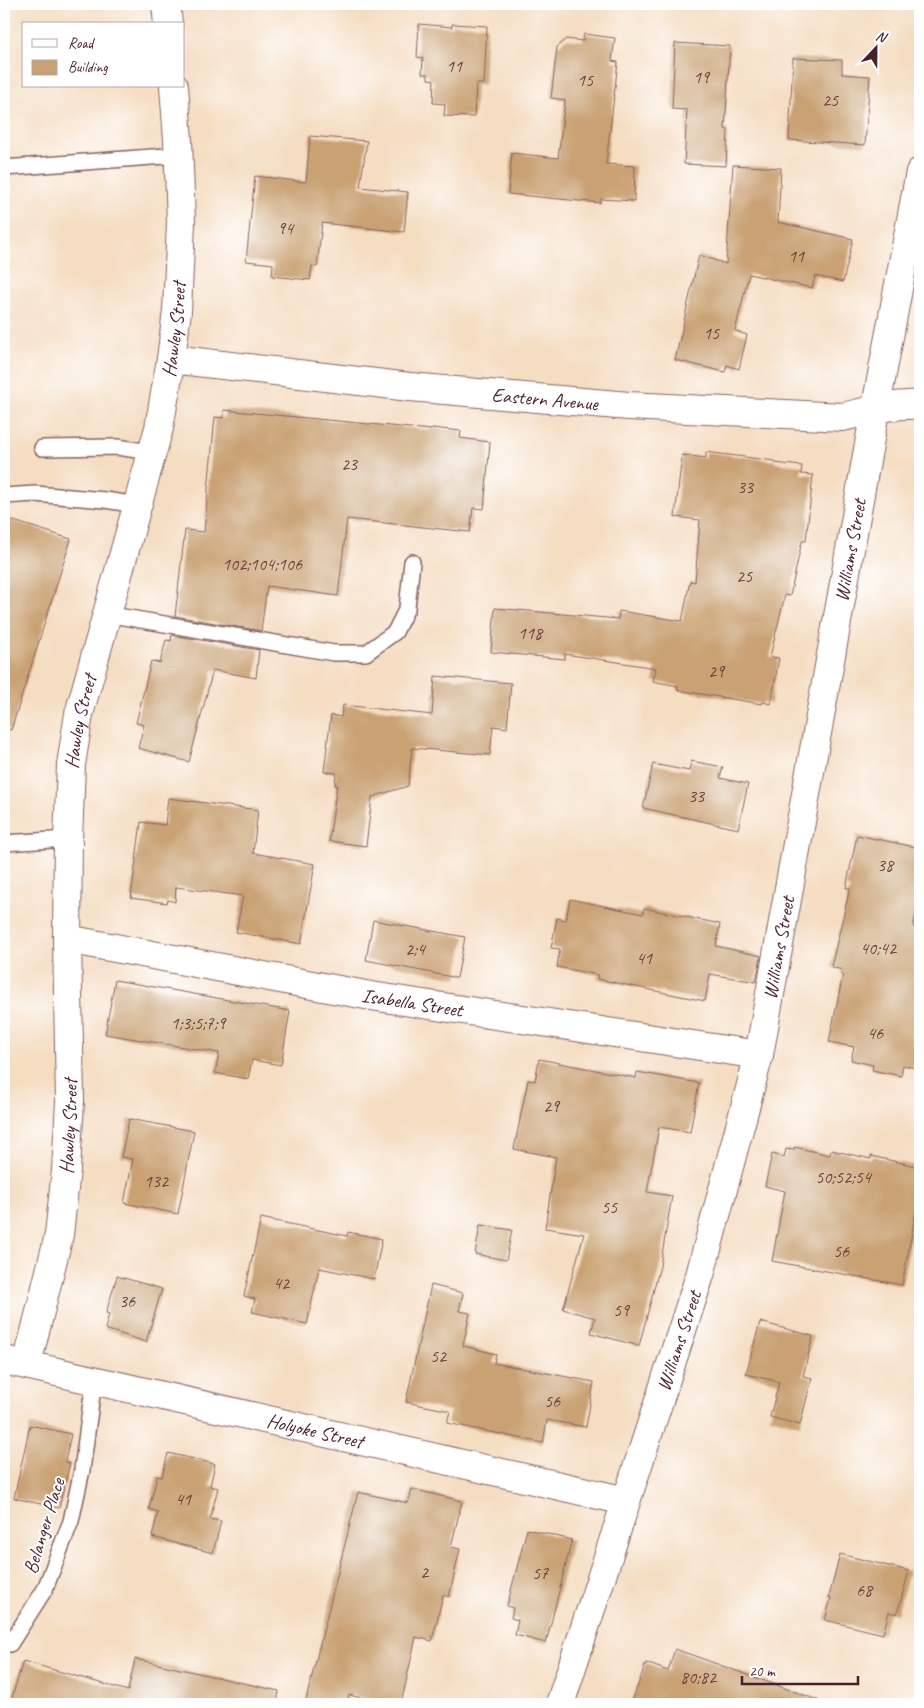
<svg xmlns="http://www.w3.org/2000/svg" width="924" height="1708" viewBox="0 0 924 1708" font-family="Caveat,sans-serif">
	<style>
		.building { fill: #c9a173 }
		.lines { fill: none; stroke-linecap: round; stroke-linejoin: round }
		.service-casing { stroke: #866260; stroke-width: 18 }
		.minor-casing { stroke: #866260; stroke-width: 30 }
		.service { stroke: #fff; stroke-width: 15 }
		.minor { stroke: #fff; stroke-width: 28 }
		.labels { text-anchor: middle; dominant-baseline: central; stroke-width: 4; stroke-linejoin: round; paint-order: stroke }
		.number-label { font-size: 18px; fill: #6a403d }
		.street-label { font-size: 20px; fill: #4a1f2b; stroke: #fff }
	</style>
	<rect width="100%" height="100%" fill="#fff"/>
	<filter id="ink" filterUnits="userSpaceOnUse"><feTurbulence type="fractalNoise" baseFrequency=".02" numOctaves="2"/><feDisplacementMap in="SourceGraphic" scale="10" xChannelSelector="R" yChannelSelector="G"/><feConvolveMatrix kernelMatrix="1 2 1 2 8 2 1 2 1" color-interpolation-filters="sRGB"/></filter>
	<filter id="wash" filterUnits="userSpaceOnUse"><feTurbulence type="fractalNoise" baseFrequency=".0096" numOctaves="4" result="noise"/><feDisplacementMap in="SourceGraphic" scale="20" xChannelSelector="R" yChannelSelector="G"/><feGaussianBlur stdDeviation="1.12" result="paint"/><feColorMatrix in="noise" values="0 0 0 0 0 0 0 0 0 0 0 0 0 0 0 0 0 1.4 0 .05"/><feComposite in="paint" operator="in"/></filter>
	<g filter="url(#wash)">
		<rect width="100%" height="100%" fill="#f5ddc2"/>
		<g id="blocks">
			<!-- building -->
			<g class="building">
				<polygon points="419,24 452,27 452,24 487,26 484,84 476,84 474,117 444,116 445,104 433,103 434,80 428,79 428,74 422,74 423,58 417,57"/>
				<polygon points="584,34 615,38 612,61 618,62 606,164 635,166 634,201 601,199 600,203 508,194 512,153 558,158 565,100 551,98 557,47 566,39 583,41"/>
				<polygon points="675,43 730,46 725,129 728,130 726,166 684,164 687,110 672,109"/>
				<polygon points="793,58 842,60 842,74 870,76 865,145 789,140"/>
				<polygon points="310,136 367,141 360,187 408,192 404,232 322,223 317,267 312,266 310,280 272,276 273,264 246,261 255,176 306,182"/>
				<polygon points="733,165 781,168 778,222 853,239 843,282 815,276 812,288 749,274 735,331 747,335 739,369 727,365 725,372 675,360 699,255 726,264"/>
				<polygon points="224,410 431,430 432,428 461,431 460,438 490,442 484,509 473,508 470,532 347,519 338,596 267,586 261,631 175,616 185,530 204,532 215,417 224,418"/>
				<polygon points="706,452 775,461 775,463 802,466 801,474 813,475 806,541 802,541 790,596 785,595 770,657 779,658 771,704 763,702 762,704 677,690 678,686 653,681 656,668 565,654 565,659 491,652 495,608 618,619 619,611 682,621 690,581 695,582 700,520 675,517 682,455 706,458"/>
				<polygon points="4,518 71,539 11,730 4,729"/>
				<polygon points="172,635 259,650 256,678 213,670 189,762 138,748 144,725 136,723 151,661 160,663 166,640 171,641"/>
				<polygon points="435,676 511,683 507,728 493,726 490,755 412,748 408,786 372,797 366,846 329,841 337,785 335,785 336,773 324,772 331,715 341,717 343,705 432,715"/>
				<polygon points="691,761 723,767 720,778 748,784 738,829 643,808 653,764 689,771"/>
				<polygon points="168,798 258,810 253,853 315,864 301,944 236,932 243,896 176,887 175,902 168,900 167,903 131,898 141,822 165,825"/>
				<polygon points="857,835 920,848 920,893 913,927 920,929 920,1045 915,1068 903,1065 901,1076 872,1070 873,1065 851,1060 854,1047 829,1042 843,975 841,974 842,970 831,967 850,888 846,888"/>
				<polygon points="570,899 643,914 644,908 720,924 716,946 761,956 756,982 710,974 705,1001 597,979 598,975 557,967 560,949 551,948 557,918 566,920"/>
				<polygon points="373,920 465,937 457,978 366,960"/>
				<polygon points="115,980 290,1011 281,1065 252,1060 248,1079 215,1073 219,1053 105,1034"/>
				<polygon points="539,1059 636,1078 637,1072 699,1083 690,1132 659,1127 647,1192 672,1196 660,1266 639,1346 591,1333 595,1318 563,1309 584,1234 545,1228 556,1157 514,1149 528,1080 535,1081"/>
				<polygon points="129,1119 194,1131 178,1214 124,1203 133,1159 121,1157"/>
				<polygon points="794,1147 830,1155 831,1150 871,1159 871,1156 920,1167 920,1212 916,1211 902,1285 772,1261 785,1191 765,1186 772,1154 784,1157 786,1149 794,1150"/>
				<polygon points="261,1218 347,1236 348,1232 382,1239 374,1279 319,1268 307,1324 252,1312 255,1299 244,1296"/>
				<polygon points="480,1225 512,1230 506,1260 475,1254"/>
				<polygon points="117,1276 162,1289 146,1342 105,1329 109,1314 106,1313"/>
				<polygon points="431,1285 463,1293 459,1311 470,1313 463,1346 496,1354 494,1363 594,1382 586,1427 547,1420 543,1443 447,1423 450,1411 406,1402"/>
				<polygon points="760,1322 813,1336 803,1376 812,1378 800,1425 770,1417 779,1382 746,1374"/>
				<polygon points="30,1425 71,1434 65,1462 70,1463 59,1508 14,1498"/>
				<polygon points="168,1453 215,1464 210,1486 218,1488 210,1519 221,1521 213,1553 152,1537 158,1512 149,1509 157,1476 162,1477"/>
				<polygon points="412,1489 462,1501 451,1547 460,1549 449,1597 443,1595 432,1641 416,1637 401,1704 390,1704 349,1695 347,1704 305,1704 358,1492 408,1503"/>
				<polygon points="527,1529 572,1540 546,1643 515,1635 518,1620 511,1618 513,1608 507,1606"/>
				<polygon points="840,1554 909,1571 897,1614 889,1612 883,1634 825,1620 831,1598 829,1597"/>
				<polygon points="675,1649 818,1700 817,1704 631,1704 646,1663 668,1671"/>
				<polygon points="135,1659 279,1691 277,1704 10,1704 23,1661 128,1691"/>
			</g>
		</g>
	</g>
	<g filter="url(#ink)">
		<use href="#blocks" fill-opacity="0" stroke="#866260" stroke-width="1"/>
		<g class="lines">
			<defs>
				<g id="service">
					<polyline points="4,168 179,155"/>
					<polyline points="42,448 117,447 151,452"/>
					<polyline points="4,496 35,494 105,500 137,505"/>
					<polyline points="106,614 334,653 366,653 395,632 407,608 412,562"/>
					<polyline points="4,843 68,839"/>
					<polyline points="10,1644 45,1589 71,1521 82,1470 94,1380"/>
				</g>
				<g id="minor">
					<polyline points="166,4 168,24"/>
					<path id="s1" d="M171 359 410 387 629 406 843 417C868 411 895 403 920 405"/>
					<path id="s2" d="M67 939 371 996 759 1055"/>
					<path id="s3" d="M4 1360 626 1501"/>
					<path id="s4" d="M27 1364 59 1235 66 1170 70 1101 67 939 68 839 71 765 79 714 159 428 171 359 177 311 181 223 178 140 174 86"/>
					<path id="s5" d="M560 1704 700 1275 759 1055 871 433 920 172"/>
				</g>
			</defs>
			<!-- service casing -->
			<use href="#service" class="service-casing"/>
			<!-- minor casing -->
			<use href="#minor" class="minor-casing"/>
			<!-- service -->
			<use href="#service" class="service"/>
			<!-- minor -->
			<use href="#minor" class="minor"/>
		</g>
	</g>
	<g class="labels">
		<!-- number labels -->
		<g class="number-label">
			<text x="454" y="66">11</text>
			<text x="701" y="77">19</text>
			<text x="585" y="80">15</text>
			<text x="830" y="100">25</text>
			<text x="285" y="228">94</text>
			<text x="796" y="256">11</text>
			<text x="711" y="333">15</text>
			<text x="349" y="464">23</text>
			<text x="745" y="487">33</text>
			<text x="262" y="564">102;104;106</text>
			<text x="744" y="576">25</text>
			<text x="530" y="633">118</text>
			<text x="716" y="671">29</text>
			<text x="696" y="796">33</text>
			<text x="885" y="865">38</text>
			<text x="878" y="948">40;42</text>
			<text x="415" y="949">2;4</text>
			<text x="644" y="958">41</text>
			<text x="198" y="1023">1;3;5;7;9</text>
			<text x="875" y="1033">46</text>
			<text x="551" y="1106">29</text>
			<text x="843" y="1177">50;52;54</text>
			<text x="156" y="1181">132</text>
			<text x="609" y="1207">55</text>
			<text x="841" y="1251">56</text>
			<text x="281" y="1283">42</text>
			<text x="127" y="1301">36</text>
			<text x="621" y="1310">59</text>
			<text x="438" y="1356">52</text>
			<text x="552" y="1401">56</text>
			<text x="183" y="1499">41</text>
			<text x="424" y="1572">2</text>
			<text x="540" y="1573">57</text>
			<text x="864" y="1590">68</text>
			<text x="698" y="1677">80;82</text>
		</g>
		<!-- street labels -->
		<g class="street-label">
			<text stroke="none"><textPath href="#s4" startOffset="1052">Hawley Street</textPath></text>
			<text stroke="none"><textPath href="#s1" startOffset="376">Eastern Avenue</textPath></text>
			<text stroke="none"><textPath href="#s5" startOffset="1192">Williams Street</textPath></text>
			<text stroke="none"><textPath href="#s4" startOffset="648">Hawley Street</textPath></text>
			<text stroke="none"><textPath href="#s5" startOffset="788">Williams Street</textPath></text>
			<text stroke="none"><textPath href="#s2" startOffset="351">Isabella Street</textPath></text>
			<text stroke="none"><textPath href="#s4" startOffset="242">Hawley Street</textPath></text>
			<text stroke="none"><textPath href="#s5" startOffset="382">Williams Street</textPath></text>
			<text stroke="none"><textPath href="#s3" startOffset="319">Holyoke Street</textPath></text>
			<text transform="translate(44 1526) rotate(-73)">Belanger Place</text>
		</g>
	</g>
	<!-- margin -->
	<rect width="924" height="1708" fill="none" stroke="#fff" stroke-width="20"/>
	<!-- legend -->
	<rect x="22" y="22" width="162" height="65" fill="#ffffff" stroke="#b7a5aa"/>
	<rect x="32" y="39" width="25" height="8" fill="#ffffff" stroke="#b7a5aa"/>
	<text x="68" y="48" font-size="15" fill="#4a1f2b">Road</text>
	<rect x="32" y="60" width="25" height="15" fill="#c9a173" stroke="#b7a5aa"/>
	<text x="68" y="72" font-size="15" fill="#4a1f2b">Building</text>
	<!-- north arrow -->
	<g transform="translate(876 48) rotate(22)" stroke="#ffffff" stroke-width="4" paint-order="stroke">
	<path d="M0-4L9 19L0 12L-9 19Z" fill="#4a1f2b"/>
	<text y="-8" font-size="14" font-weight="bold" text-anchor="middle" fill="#4a1f2b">N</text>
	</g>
	<!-- scale -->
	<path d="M742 1676v8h116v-8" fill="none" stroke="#4a1f2b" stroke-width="2.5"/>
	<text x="749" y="1676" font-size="15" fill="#4a1f2b" stroke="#ffffff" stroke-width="4" paint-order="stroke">20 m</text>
</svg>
